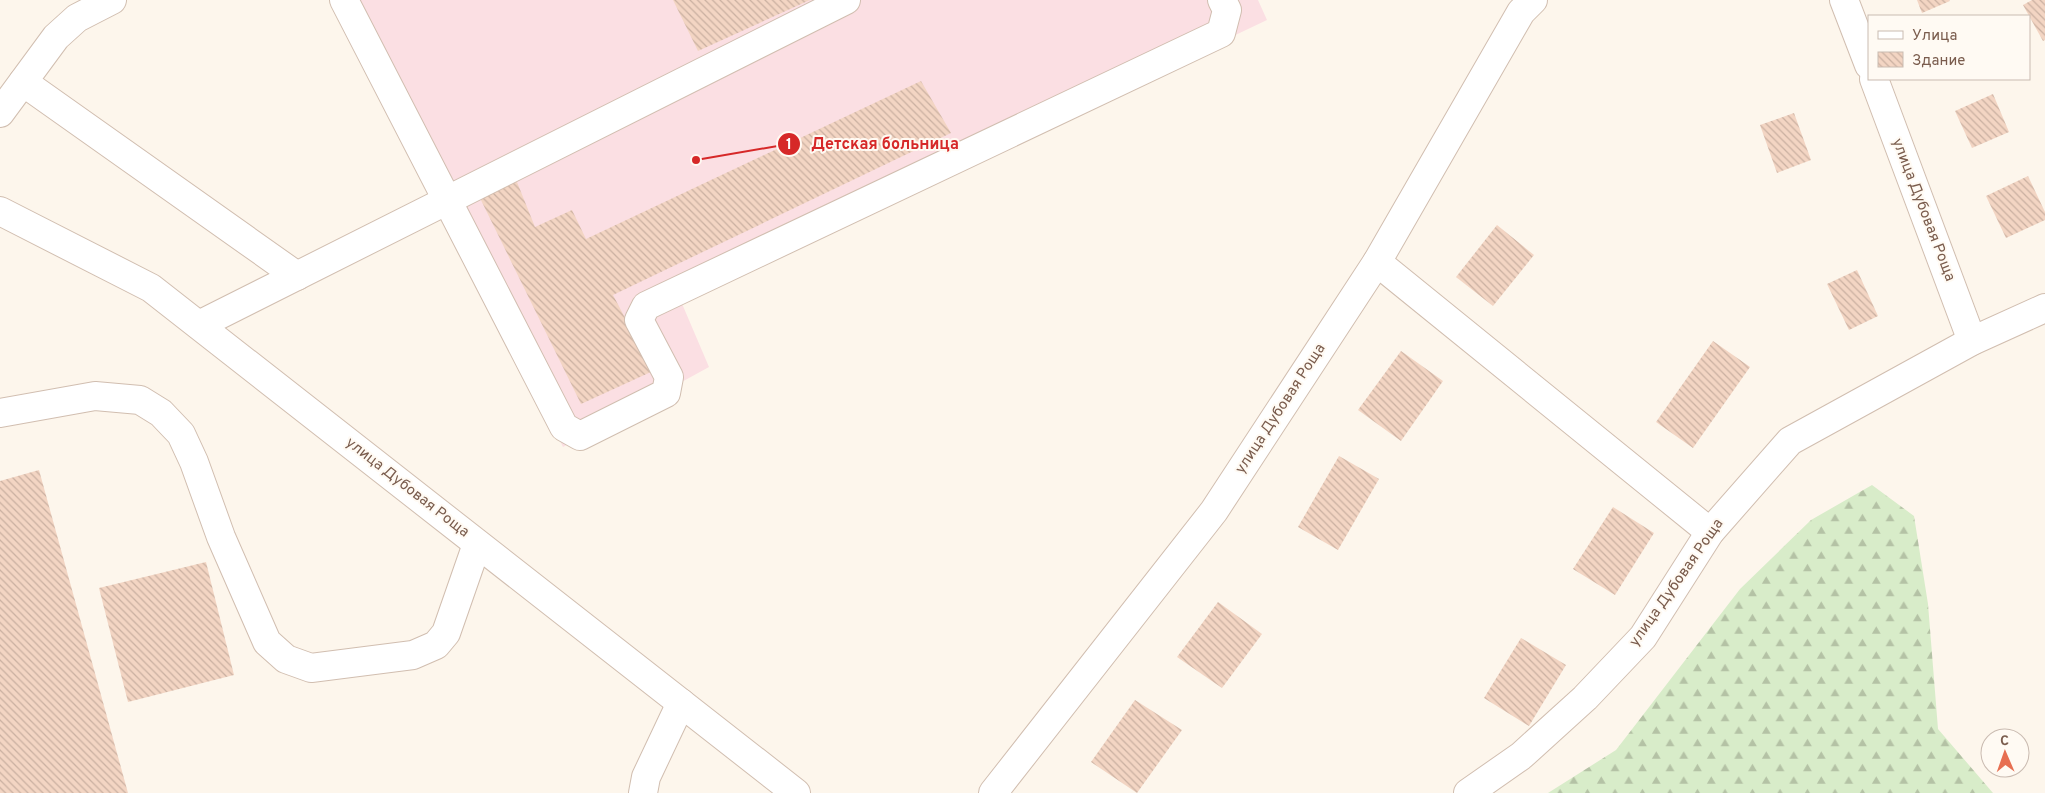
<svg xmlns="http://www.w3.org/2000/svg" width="2045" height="793" viewBox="0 0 2045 793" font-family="Overpass,sans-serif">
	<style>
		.medical { fill: #fbdfe3 }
		.forest { fill: url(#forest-firs) }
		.building { fill: url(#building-back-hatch) }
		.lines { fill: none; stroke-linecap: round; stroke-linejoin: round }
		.minor-casing { stroke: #d1beb0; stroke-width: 30 }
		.minor { stroke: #fff; stroke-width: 28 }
		.labels { text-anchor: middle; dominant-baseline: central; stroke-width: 4; stroke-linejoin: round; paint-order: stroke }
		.street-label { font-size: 15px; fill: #7a5c4d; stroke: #fffaf3 }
		.leader { fill: none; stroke: #d62828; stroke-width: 2 }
		.callout-dot { fill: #d62828; stroke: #fffaf3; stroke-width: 2 }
		.mark-label { font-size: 15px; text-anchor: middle; font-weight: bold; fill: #fff }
		.callout-label { font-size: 16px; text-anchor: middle; font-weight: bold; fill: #d62828; stroke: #fffaf3; stroke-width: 4; stroke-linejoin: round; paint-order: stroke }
	</style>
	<defs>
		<pattern id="forest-firs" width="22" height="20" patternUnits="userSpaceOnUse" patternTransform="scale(1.25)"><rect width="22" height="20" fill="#d8ecc9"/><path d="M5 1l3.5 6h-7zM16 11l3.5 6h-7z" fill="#b4c2a5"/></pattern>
		<pattern id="building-back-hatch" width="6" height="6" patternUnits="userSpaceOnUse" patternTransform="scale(1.25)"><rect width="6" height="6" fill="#f3d5c3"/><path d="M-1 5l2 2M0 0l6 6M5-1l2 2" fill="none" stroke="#cab0a1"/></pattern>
	</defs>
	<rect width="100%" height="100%" fill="#fdf6ec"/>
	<!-- medical -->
	<polygon class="medical" points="340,0 1258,0 1267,20 680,299 709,367 563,447"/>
	<!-- forest -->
	<polygon class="forest" points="1872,485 1914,516 1928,604 1938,729 1993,793 1548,793 1616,750 1740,589 1811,520"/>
	<!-- building -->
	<g class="building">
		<polygon points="673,0 810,0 698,51"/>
		<polygon points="1917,0 1949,0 1950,1 1922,13"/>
		<polygon points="2032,0 2045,0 2045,40 2043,41 2023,5"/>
		<polygon points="921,81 951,133 613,295 653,371 581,404 478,194 515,177 535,227 572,210 586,239"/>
		<polygon points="1993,94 2009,132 1972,148 1955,111"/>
		<polygon points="1794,113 1811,160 1777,173 1760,125"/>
		<polygon points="2028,176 2045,212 2045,220 2006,238 1986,196"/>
		<polygon points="1497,225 1534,255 1493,306 1456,277"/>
		<polygon points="1857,270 1878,316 1849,330 1827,284"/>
		<polygon points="1713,341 1750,367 1693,448 1656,422"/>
		<polygon points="1401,351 1443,381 1401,441 1358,410"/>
		<polygon points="1339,456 1379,479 1338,550 1298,527"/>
		<polygon points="39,470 128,793 0,793 0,481"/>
		<polygon points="1613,507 1654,533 1615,595 1573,569"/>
		<polygon points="206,562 234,675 128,702 99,588"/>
		<polygon points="1218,602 1262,634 1222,688 1177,657"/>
		<polygon points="1521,638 1566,665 1529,726 1484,698"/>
		<polygon points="1135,700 1182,730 1137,793 1091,762"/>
	</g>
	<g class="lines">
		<defs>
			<g id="minor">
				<polyline points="344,0 564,427 580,436 666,393 669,377 639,320 646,306 1221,33 1227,10 1222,0"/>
				<polyline points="1844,0 1869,65"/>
				<polyline points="1874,79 1972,341"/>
				<polyline points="23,82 297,276"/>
				<polyline points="0,113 56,37 77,18 112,0"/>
				<polyline points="0,211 151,288 796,793"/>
				<polyline points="1377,262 1710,532"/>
				<polyline points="199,325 846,0"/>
				<polyline points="0,413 95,396 140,400 161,413 181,434 194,462 221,537 267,642 286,659 311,668 413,655 436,645 446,633 477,544"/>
				<polyline points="643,793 646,777 681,703"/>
				<polyline points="993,793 1214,511 1377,262 1521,12 1533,0"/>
				<polyline points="1468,793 1521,756 1585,698 1643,637 1710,532 1790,441 1972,341 2045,308"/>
			</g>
		</defs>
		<!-- minor casing -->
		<use href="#minor" class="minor-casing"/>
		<!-- minor -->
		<use href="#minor" class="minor"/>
	</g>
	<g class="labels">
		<!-- street labels -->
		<g class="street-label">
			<text transform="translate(1923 210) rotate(69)">улица Дубовая Роща</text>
			<text transform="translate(1281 409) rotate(-57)">улица Дубовая Роща</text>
			<text transform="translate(407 488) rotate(38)">улица Дубовая Роща</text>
			<text transform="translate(1677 583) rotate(-55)">улица Дубовая Роща</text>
		</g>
	</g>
	<!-- callouts -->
	<path class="leader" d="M696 160L789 144"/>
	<g class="callout-dot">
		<circle cx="696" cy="160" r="5"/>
		<circle cx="789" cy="144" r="12"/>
	</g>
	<g class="mark-label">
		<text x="789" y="149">1</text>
	</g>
	<g class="callout-label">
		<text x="885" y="149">Детская больница</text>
	</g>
	<!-- legend -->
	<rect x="1868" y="15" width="162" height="65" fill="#fffaf3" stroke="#cabbb1"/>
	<rect x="1878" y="31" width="25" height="8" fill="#ffffff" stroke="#cabbb1"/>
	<text x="1912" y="40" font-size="15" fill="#7a5c4d">Улица</text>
	<rect x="1878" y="52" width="25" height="15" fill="url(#building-back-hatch)" stroke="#cabbb1"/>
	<text x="1912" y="65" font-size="15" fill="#7a5c4d">Здание</text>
	<!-- north arrow -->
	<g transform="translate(2005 753) rotate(358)"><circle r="24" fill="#fffaf3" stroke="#cabbb1"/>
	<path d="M0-4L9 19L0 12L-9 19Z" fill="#e76f51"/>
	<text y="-8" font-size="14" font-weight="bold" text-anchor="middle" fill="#7a5c4d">С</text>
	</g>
</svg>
